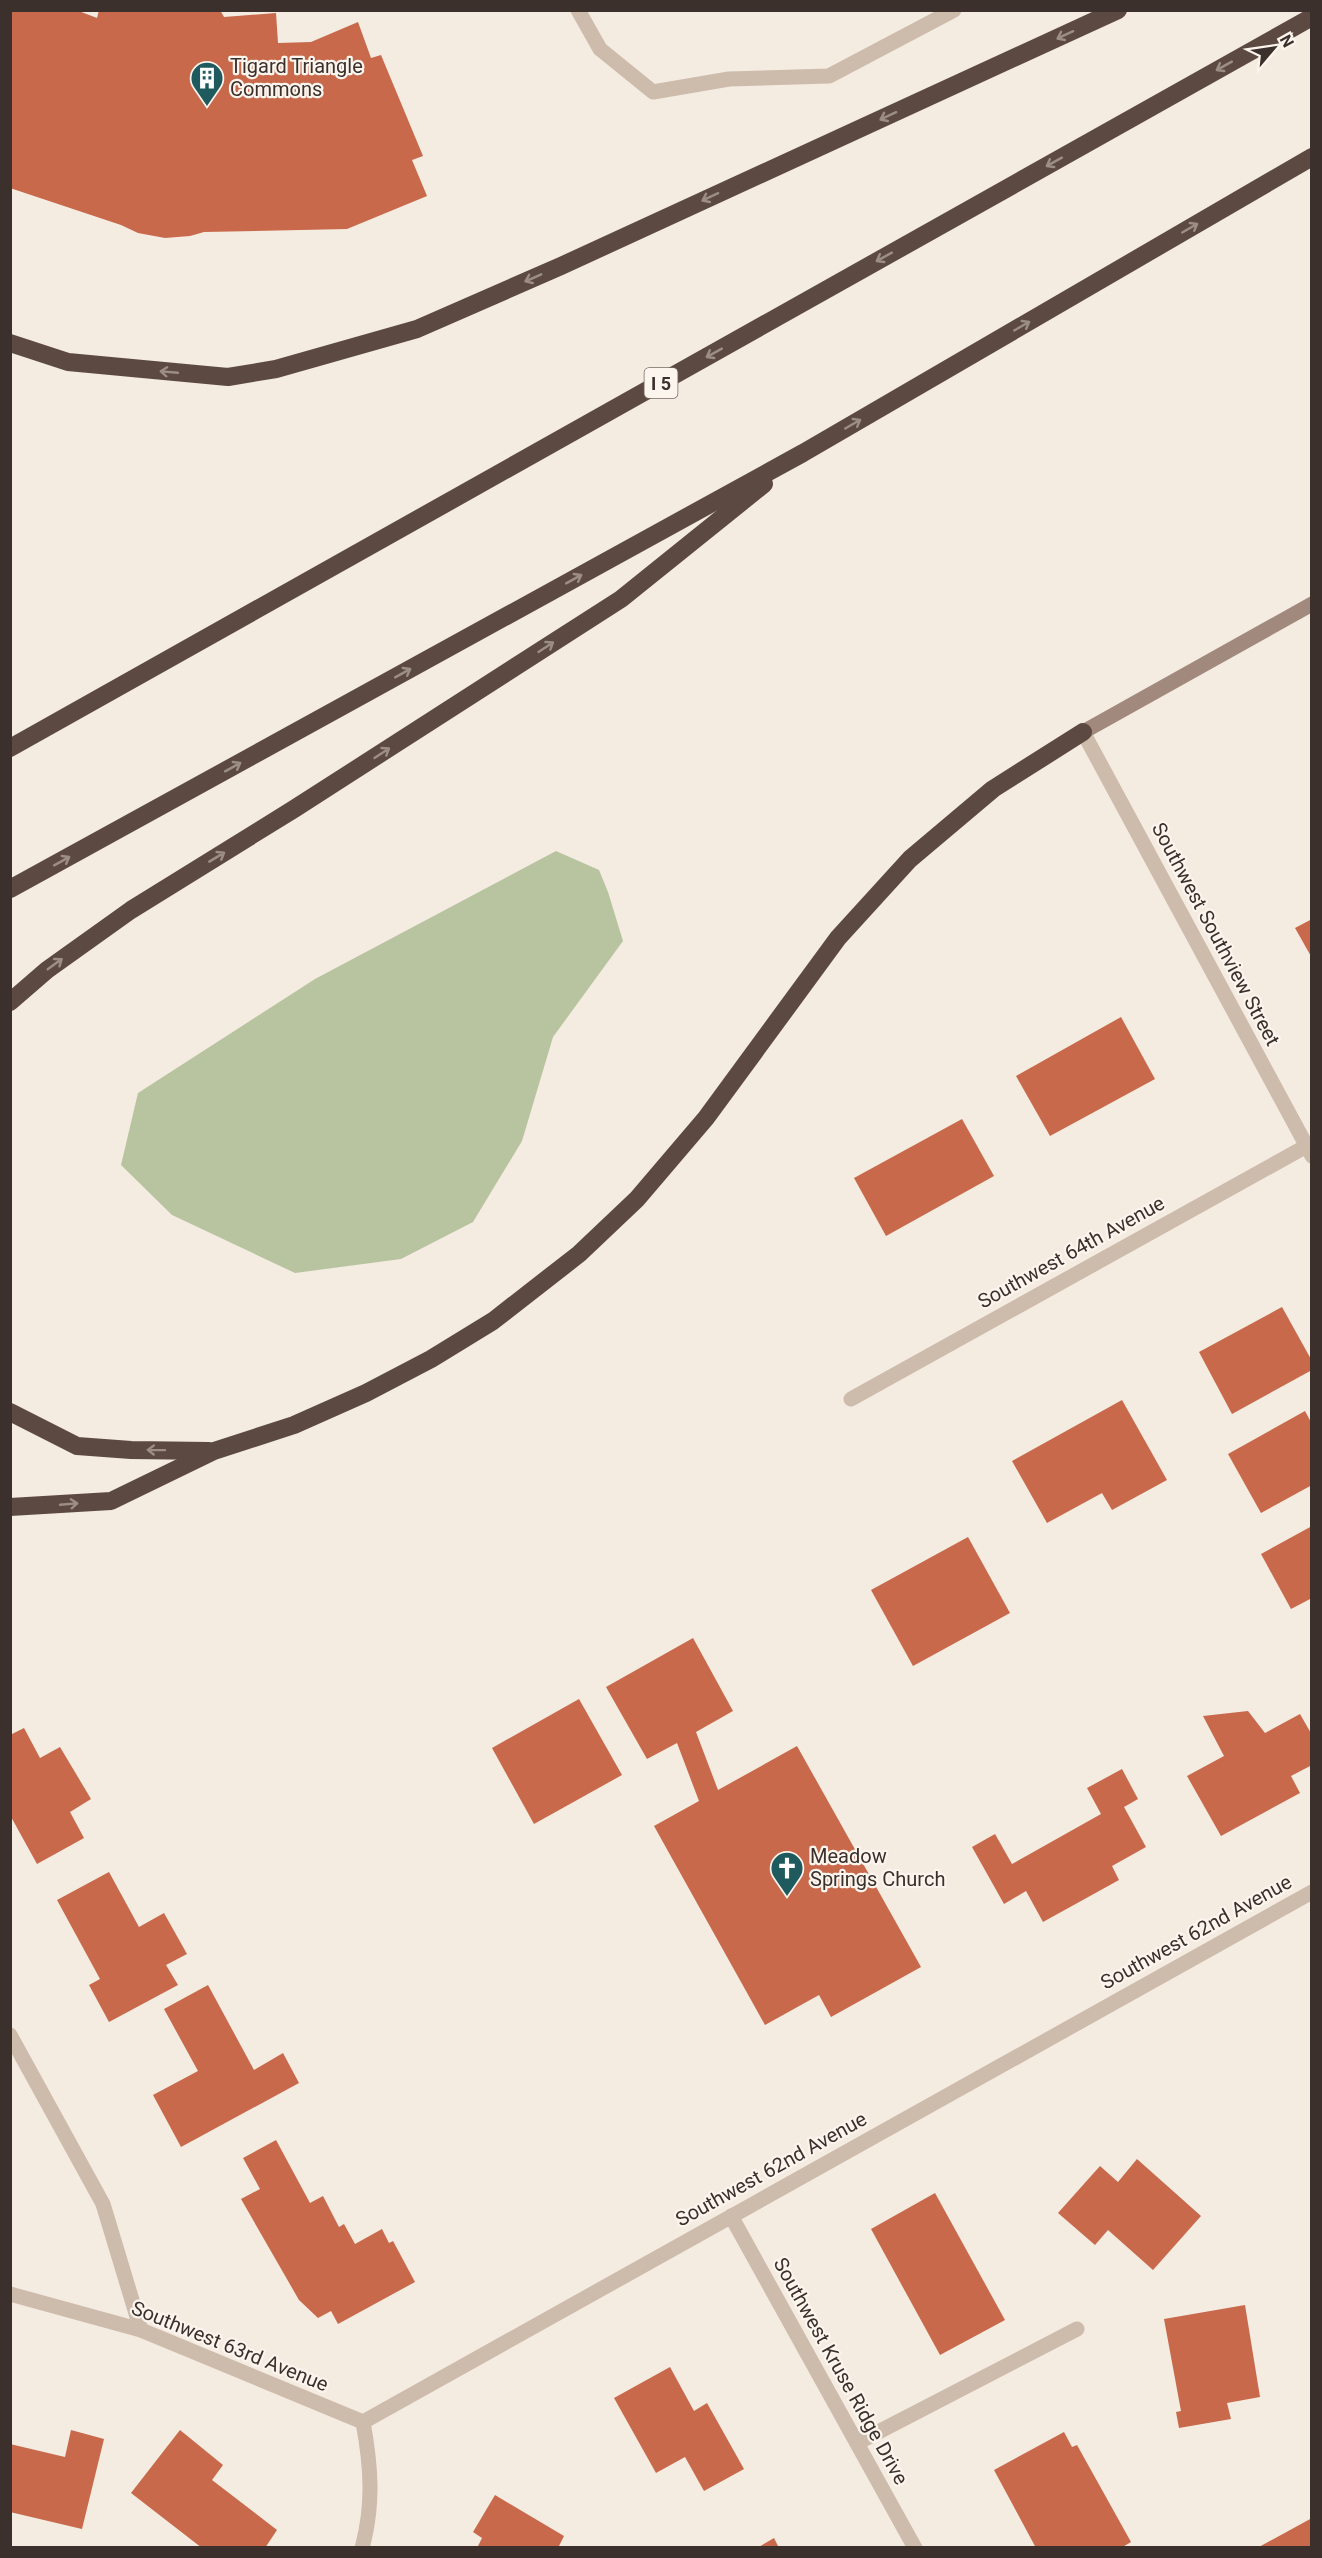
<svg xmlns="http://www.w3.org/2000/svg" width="1322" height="2558" viewBox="0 0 1322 2558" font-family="Roboto,sans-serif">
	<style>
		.green { fill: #b8c4a0 }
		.building { fill: #c8694b }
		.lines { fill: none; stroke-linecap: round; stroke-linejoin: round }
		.lane { stroke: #cdbbac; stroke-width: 15 }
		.street { stroke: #cdbbac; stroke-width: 15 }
		.secondary { stroke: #a18a7d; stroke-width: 15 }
		.highway { stroke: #5c4a42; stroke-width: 18 }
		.oneway { stroke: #9c8e87 }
		.labels { text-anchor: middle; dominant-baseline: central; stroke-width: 4.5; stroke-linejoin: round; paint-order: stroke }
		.shield { fill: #fbf5ee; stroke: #756b66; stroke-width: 1.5 }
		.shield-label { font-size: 18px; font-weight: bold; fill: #3b302b }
		.poi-label { font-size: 20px; fill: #3b302b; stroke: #fbf5ee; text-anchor: start }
		.street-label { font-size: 20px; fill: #3b302b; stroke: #fbf5ee }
	</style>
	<rect width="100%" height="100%" fill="#f4ebe1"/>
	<!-- green -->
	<polygon class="green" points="556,851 599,870 608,892 623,941 553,1037 522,1141 473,1222 401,1259 295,1273 172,1215 121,1165 138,1093 315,979"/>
	<!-- building -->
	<g class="building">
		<polygon points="10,10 76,10 97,18 99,10 220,10 224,17 276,13 278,43 311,42 358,22 371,58 381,55 423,156 412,160 427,196 347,229 204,232 190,236 165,238 138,233 121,225 10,188"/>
		<polygon points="1312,919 1312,958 1295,928"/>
		<polygon points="1121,1017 1155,1079 1050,1136 1016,1076"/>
		<polygon points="962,1119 994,1176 886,1236 854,1178"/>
		<polygon points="1282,1307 1312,1361 1312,1370 1232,1414 1199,1352"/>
		<polygon points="1122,1400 1167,1480 1112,1510 1102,1493 1047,1523 1012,1461"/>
		<polygon points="1305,1411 1312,1424 1312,1485 1261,1513 1228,1454"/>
		<polygon points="1312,1526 1312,1598 1291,1609 1261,1554"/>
		<polygon points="968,1537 1010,1613 913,1666 871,1590"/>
		<polygon points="693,1638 733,1711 696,1732 718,1790 797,1746 921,1967 831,2017 819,1995 765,2025 654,1826 699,1801 677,1743 647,1759 606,1687"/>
		<polygon points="579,1699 622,1775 534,1824 492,1748"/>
		<polygon points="1248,1711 1265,1733 1300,1714 1312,1735 1312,1765 1291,1776 1300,1793 1221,1836 1187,1776 1224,1756 1203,1716"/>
		<polygon points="24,1728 40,1758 60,1747 91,1799 70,1812 84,1838 37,1864 10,1815 10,1735"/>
		<polygon points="1122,1769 1138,1799 1124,1807 1146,1847 1112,1866 1119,1880 1043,1922 1026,1891 1004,1904 972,1847 995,1834 1012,1864 1101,1814 1087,1788"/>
		<polygon points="109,1872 139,1927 164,1913 187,1954 166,1965 178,1985 109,2022 89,1985 100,1979 57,1900"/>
		<polygon points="208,1985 254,2070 283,2053 299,2083 181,2147 153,2095 198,2071 164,2009"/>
		<polygon points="276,2140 310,2203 323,2196 339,2227 344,2224 355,2244 382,2229 389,2243 393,2241 415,2282 338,2324 331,2311 318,2318 299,2300 241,2199 260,2189 243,2158"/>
		<polygon points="1137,2159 1201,2216 1153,2270 1108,2230 1095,2245 1058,2213 1100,2166 1118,2182"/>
		<polygon points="935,2193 1005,2320 940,2355 871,2229"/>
		<polygon points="1245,2305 1260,2397 1227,2403 1231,2419 1179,2428 1176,2412 1181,2411 1164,2319"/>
		<polygon points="670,2367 694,2411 707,2403 744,2469 704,2491 685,2457 656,2473 614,2398"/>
		<polygon points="71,2430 104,2439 82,2529 10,2512 10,2444 65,2457"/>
		<polygon points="180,2430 223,2465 212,2480 277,2530 265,2548 202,2548 131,2493"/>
		<polygon points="1064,2432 1072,2447 1077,2445 1131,2542 1121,2548 1036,2548 994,2470"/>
		<polygon points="495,2495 564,2536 558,2548 477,2548 482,2538 473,2532"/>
		<polygon points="1312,2518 1312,2548 1257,2548"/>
		<polygon points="774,2538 779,2548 757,2548"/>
	</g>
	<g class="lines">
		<!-- lane -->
		<g class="lane">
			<polyline points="578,10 600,49 653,92 729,79 829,76 954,10"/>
			<polyline points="857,2443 1077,2329"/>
		</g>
		<!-- street -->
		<g class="street">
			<polyline points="1083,732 1312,1156"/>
			<polyline points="851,1399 1312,1143"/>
			<polyline points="10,2035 103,2204 141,2330"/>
			<polyline points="731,2216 915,2548"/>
			<polyline points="10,2294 141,2330 363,2422"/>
			<polyline points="363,2422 1312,1892"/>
			<path d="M362 2548C374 2504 371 2466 363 2422"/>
		</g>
		<!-- secondary -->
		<polyline class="secondary" points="1083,732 1312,604"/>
		<!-- highway -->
		<g class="highway">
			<polyline points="10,343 68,362 228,377 276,369 417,329 561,266 1118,10"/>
			<polyline points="10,748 1312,17"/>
			<polyline points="10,889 803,453 1312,157"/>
			<polyline points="10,1002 47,970 131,910 294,809 621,599 764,484"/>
			<polyline points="10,1412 77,1446 131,1450 209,1451"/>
			<polyline points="10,1507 111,1501 214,1451 294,1425 366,1393 431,1359 493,1321 579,1254 637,1199 706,1118 838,938 910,859 993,789 1083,732"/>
		</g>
	</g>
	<!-- one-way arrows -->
	<defs><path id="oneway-shaft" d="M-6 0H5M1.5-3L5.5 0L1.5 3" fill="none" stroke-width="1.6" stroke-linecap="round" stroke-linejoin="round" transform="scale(1.5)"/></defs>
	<g class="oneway">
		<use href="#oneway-shaft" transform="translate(1065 35) rotate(155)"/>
		<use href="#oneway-shaft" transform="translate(1224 66) rotate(151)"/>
		<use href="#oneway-shaft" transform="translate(888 116) rotate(155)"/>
		<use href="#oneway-shaft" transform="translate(1054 162) rotate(151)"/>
		<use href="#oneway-shaft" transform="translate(710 197) rotate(155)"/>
		<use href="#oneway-shaft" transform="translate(1190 228) rotate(-30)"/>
		<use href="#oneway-shaft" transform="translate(884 257) rotate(151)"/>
		<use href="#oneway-shaft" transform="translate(533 278) rotate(156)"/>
		<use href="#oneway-shaft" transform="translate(1022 326) rotate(-30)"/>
		<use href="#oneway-shaft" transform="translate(714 353) rotate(151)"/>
		<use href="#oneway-shaft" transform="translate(169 372) rotate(-175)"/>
		<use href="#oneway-shaft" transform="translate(853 424) rotate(-30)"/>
		<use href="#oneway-shaft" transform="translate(574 579) rotate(-29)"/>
		<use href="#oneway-shaft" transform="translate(546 647) rotate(-33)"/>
		<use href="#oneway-shaft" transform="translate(403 673) rotate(-29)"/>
		<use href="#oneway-shaft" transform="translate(382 753) rotate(-33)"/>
		<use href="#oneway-shaft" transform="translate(233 767) rotate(-29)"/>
		<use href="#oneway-shaft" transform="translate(217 857) rotate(-31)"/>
		<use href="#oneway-shaft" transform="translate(62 861) rotate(-29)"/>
		<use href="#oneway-shaft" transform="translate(55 964) rotate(-36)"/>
		<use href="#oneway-shaft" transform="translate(156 1450) rotate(-179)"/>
		<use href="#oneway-shaft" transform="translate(69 1504) rotate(-5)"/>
	</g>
	<!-- icons -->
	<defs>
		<symbol id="building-pin" viewBox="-11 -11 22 30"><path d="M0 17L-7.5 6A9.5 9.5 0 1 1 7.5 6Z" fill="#1f5a5e" stroke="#fbf5ee"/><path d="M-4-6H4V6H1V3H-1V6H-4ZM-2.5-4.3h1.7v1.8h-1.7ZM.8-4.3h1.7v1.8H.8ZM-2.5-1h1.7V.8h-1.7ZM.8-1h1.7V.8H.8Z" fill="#fff"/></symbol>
		<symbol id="church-pin" viewBox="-11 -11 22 30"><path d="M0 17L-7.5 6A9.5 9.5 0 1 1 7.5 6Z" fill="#1f5a5e" stroke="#fbf5ee"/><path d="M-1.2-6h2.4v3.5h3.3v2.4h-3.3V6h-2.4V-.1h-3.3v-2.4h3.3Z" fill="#fff"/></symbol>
	</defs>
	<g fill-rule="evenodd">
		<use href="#building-pin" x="188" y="59" width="38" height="52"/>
		<use href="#church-pin" x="768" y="1849" width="38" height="52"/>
	</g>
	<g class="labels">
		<!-- shield labels -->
		<rect class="shield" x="644.5" y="368" width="33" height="30" rx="4.5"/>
		<g class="shield-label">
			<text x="661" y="383">I 5</text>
		</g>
		<!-- poi labels -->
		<g class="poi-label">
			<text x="230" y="66">Tigard Triangle<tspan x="230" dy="23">Commons</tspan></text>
			<text x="810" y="1856">Meadow<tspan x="810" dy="23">Springs Church</tspan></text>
		</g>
		<!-- street labels -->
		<g class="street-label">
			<text transform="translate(1216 934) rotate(62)">Southwest Southview Street</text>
			<text transform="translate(1071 1252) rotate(-29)">Southwest 64th Avenue</text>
			<text transform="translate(1196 1932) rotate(-29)">Southwest 62nd Avenue</text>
			<text transform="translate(771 2169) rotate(-29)">Southwest 62nd Avenue</text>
			<text transform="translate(230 2346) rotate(22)">Southwest 63rd Avenue</text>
			<text transform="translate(841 2371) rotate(61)">Southwest Kruse Ridge Drive</text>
		</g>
	</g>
	<!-- border -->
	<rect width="1322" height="2558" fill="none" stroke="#3b302b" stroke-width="24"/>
	<!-- north arrow -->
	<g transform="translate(1274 48) rotate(61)" stroke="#fbf5ee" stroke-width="4.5" paint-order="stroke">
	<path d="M0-4.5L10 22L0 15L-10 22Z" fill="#3b302b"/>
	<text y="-9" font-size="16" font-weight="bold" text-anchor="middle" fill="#3b302b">N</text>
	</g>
</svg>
